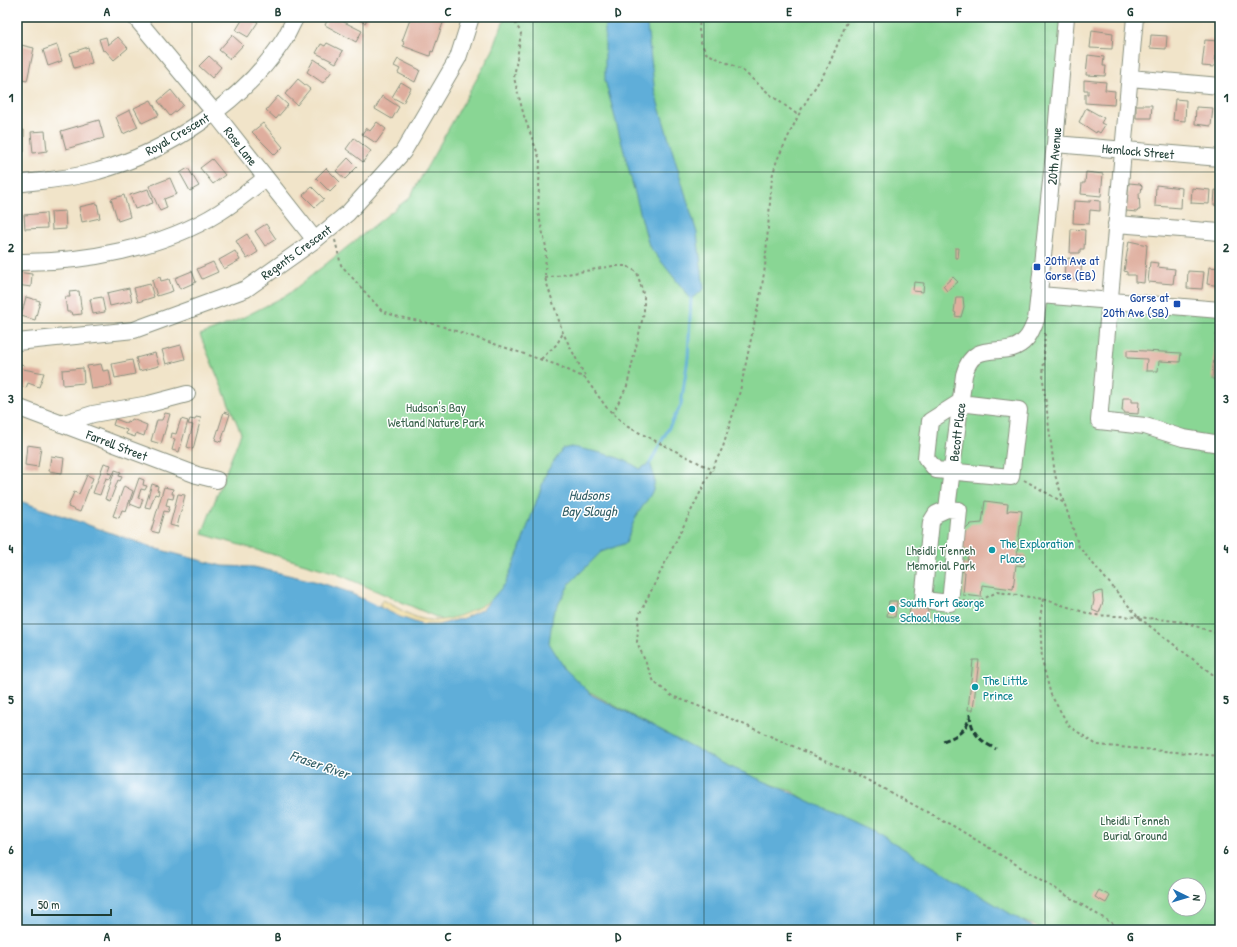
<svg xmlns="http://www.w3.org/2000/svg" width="1237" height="947" font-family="'Patrick Hand',sans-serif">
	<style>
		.green { fill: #89d694; stroke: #548a64; fill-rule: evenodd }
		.sand { fill: #eeda9e; stroke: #868c69 }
		.water { fill: #5eaed9; stroke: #3e7686 }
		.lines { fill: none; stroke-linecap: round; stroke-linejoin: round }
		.stream { stroke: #5eaed9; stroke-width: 3 }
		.building { fill: #dfae9e }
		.minor-casing { stroke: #88907e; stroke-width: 18 }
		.path { stroke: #88907e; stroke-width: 2; stroke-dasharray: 3 3; stroke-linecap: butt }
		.minor { stroke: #fff; stroke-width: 16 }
		.rail { stroke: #1f3d34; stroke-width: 3; stroke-dasharray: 6 3; stroke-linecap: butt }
		.grid { fill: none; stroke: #1f3d34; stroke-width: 1; stroke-opacity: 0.55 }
		.transit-dot { fill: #1a4fb4; stroke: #fff; stroke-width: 1.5 }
		.culture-dot { fill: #0f9aa8; stroke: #fff; stroke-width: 1.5 }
		.labels { text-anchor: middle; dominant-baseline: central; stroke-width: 3; stroke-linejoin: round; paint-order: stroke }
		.street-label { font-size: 13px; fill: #1f3d34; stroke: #fff }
		.transit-label { font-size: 13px; fill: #164399; stroke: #fff; text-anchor: start }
		.park-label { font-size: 13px; fill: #3a634c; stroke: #fff }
		.culture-label { font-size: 13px; fill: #0d838f; stroke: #fff; text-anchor: start }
		.water-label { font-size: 14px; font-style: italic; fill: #325f66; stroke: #fff }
		.neatline { fill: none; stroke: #1f3d34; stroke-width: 1.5 }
		.grid-label { font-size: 13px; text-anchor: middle; font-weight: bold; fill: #1f3d34 }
	</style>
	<rect width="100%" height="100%" fill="#fff"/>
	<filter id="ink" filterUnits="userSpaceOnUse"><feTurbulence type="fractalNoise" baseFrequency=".025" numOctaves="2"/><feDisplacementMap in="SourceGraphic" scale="8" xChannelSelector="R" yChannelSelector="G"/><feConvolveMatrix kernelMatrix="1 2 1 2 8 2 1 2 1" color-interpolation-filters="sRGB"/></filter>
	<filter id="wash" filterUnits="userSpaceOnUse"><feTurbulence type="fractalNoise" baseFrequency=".012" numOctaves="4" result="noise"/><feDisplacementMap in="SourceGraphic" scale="16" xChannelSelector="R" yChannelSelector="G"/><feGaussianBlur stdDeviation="0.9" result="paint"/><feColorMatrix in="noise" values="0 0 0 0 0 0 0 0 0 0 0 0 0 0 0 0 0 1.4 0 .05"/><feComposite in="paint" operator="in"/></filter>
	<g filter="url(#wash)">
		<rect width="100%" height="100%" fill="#f1e4c9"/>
		<path class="green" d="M505,17H1069L1045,301L1220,312L1219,400H1220V930H1044L947,887L790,790L740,775L523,655L333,572L202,534L241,433L200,335L238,320L287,295L410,197L493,50ZM1175,885H1199V909H1175Z"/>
		<path class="sand" d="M501,594L508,605L447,628L413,625L383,617L380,603L383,600C393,605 411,617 422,619C451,625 477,609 501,594Z"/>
		<path class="water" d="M605,17H646L655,93L697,233L704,289L691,299L649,246L605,80Z
			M572,447C596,452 620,455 640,469L650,463C661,491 649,494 636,517C632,525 629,535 626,543L601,552L570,583L553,614L549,643L565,669L592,695L726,765L794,794L881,835L1037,930H17V500L157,549L222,566L254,567L318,582L346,591L400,617L423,625H438L464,618L483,609L505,584L519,551L547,471L563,449Z"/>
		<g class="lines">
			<path class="stream" d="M650,463L681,405L688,358L691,299"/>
		</g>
		<g id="blocks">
			<path class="building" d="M244,17H249L258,22L248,37L236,30Z
				M329,17H334L362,31L356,42L325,25Z
				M354,17H368L365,23Z
				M411,17H445L433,52L431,51L430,56L403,46L404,42L402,41Z
				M1092,30L1113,33L1112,49L1090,48Z
				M232,35L243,45L230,59L219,50Z
				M1151,35L1167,36L1166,49L1150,48Z
				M106,37L108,45L118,37L128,48L114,60L105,50L103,51L99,39Z
				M1205,40L1218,41L1214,67L1202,66Z
				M327,43L343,51L336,63L316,53L321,44L325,46Z
				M21,45L34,48L27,81L17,79V54L18,50L20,51Z
				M57,45L62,61L48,66L43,50Z
				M88,47L92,63L74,68L70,53Z
				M1088,55L1104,57L1103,66H1106L1105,76L1086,75Z
				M209,56L221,67L212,78L199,66Z
				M314,59L332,71L323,83L307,72Z
				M398,59L420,70L415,82L398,73L400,69L394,66Z
				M298,79L310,89L297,105L285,94Z
				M1084,80L1106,82L1105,90L1115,91L1114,105L1085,103V94H1088V90H1084Z
				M401,82L411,88L403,103L392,97Z
				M171,90L183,105L170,116L158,101Z
				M278,96L288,105L276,119L266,110Z
				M382,96L399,107L392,119L375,109Z
				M1175,99L1186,100L1185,121L1173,120Z
				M151,100L159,115L142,123L134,108Z
				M1136,105H1152L1151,118H1136Z
				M1196,107L1213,108L1211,126L1195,124Z
				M1086,108L1104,118L1101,123L1105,125L1100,133L1097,131L1096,133L1079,122Z
				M130,110L138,127L123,134L116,117Z
				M99,120L104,138L66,149L61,131Z
				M377,122L386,129L376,143L362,134L366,128L370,131Z
				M263,123L283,147L275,155L252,132Z
				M17,130H24V152H17Z
				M45,131L47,151L33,153L31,132Z
				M354,138L371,151L363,162L346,149Z
				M348,158L357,167L345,179L336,171Z
				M212,159L225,175L213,184L200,168Z
				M188,168L199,186L190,191L180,173Z
				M326,168L340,182L330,192L316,178Z
				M1086,172L1103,174L1101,196L1081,194L1082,183H1085Z
				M170,178L177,194L164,199L167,208L160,211L149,186Z
				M1129,183L1140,184L1142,186L1141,193H1139L1140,210H1138L1137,212L1126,211Z
				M1156,185L1182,188L1181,208L1155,206Z
				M312,187L324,199L315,207L303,195Z
				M1192,188L1210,190L1209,204L1191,203Z
				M148,189L153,203L135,209L130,195Z
				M1215,190L1220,191V206L1214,205Z
				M124,195L130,217L118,221L111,199Z
				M1090,200L1100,201V211L1090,210L1089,224L1073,223L1074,201L1090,202Z
				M97,203L100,218L82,222L79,207Z
				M65,211L66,229L52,230L51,212Z
				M46,213L47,228L25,229L24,215Z
				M17,215H19V233H17Z
				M266,224L276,239L265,246L255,231Z
				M1071,229L1085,230L1084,249H1080V253H1070Z
				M247,234L258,252L247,259L236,241Z
				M1129,241L1147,245L1144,283L1135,282V275H1127V272L1124,271Z
				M955,248H959L958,258H955Z
				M235,251L240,260L224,269L219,260Z
				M1068,258L1077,259L1076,263H1082L1080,280L1064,278L1065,263H1067Z
				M213,262L218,272L202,279L197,269Z
				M1150,262L1158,263L1157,267L1175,269L1173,284L1148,282Z
				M1209,267L1220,268V286L1207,284Z
				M192,271L196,282L180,289L175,278Z
				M1188,271L1204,272L1202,289L1187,288Z
				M17,272L32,274L31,287L17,285Z
				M160,277L161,281L169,279L173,291L157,296L152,280Z
				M953,277L958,282L947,291L943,286Z
				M914,282L924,283L923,292L913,291Z
				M150,284L154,297L138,302L134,288Z
				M129,288L132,301L110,306L107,293Z
				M79,291L82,314L73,315L72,312H67L65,297H70L69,292Z
				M26,297L40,301L35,320L21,316Z
				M102,297L105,312L93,314L90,299Z
				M956,297H963L964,307L961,317L955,316L956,313L954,312Z
				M1216,334H1220V380L1212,379Z
				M181,345L185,359L166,364L162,350Z
				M1127,350L1181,353L1180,362L1159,361L1158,371H1146L1147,359L1127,358Z
				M155,353L159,366L139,371L136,358Z
				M132,360L135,374L115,378L112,364Z
				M18,363L24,365L23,369L44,373L39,387L28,383L26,388L17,385Z
				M101,364L103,371L109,370L112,386L91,389L87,366Z
				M83,368L84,383L63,385L62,370Z
				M1123,398H1132V402H1139L1138,414L1124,413V411H1122Z
				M224,412L230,414L221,442L215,440Z
				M165,413L170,414L161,444L151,441L157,420H162Z
				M196,417L201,418L193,449L187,447L193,425L188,424L190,419L195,420Z
				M115,419L126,423L127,421L130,422L132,419L147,425L144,436L136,433L135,437L126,434L127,430L113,425Z
				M181,419L188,421L179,452L172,450L175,439L171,438L172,433L176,434Z
				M27,445L41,447L38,467L25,465Z
				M1216,451L1220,452V466L1215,465Z
				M51,456L64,458L62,473L49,471Z
				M104,463L111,465L108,473L112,474L110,479L106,478L100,495L93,493Z
				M115,470L121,472L119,476L122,477L120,481L118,480L110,501L105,499Z
				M87,475L93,478L80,512L68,507L74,492L79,494Z
				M139,478L144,480L143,485L147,486L145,490L141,489L138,498L143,499L140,508L130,504Z
				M152,484L158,486L157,490L159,491L158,495L155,494L150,508L145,507Z
				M124,486L133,491L126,511L122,510L119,518L113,516Z
				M164,487L173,489L172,494H174L173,499L168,498L166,505L170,506L168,512L164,511L158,533L151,531Z
				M178,494L185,495L177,527L170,525Z
				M985,501L1008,504L1007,512L1010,510L1022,511L1017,554L1026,555L1024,566L1016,565L1013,589L982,585L981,597L963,595L965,572L960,571L961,563L967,564L968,551L963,549V532L971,524L982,523Z
				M1102,591L1103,602L1099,613L1092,610L1094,601L1093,593Z
				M889,601H897L895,617L887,616Z
				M910,607L928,608L927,621L909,619Z
				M973,660H979L973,710H968Z
				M1099,890L1110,896L1106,903L1095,897Z"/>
		</g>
	</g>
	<g filter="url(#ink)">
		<use href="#blocks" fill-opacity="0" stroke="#88907e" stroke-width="1"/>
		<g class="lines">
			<defs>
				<path id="minor" d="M135,17L214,112L315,240
					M1135,17L1099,421L1145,426L1183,438L1220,444
					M1130,78L1220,86
					M1055,144L1220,158
					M17,184C43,180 72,179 98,171C167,152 243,102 283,41C288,34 291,25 296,17
					M1116,224L1220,232
					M17,262C83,263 163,248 220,212C236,202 251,189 266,178
					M1040,295L1220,310
					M17,342L134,330L246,289L315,240L348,213L403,152L458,58L471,17
					M960,403L1019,410L1011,477L936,470L926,458L930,421L960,402
					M17,407L197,475L217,480
					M61,424L93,414L149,404L187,394
					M947,509L936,514L931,522L923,600L950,603L959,510L947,509L964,375C974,335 1007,362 1026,339C1031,334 1033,326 1036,320L1055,144L1066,17"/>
			</defs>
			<use href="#minor" class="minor-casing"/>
			<path class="path" d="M512,17L521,33L514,78L524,116L540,160L538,212L546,247L545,278L563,333L585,376
				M700,17L699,30L701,42L706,53L742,70L772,96L798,115
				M849,17L828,67L802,108L777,160L772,177L765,267L761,292L740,391L723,447L639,615L637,642L654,682L672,696L727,717L856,774L955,827L1123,930
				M335,240L341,265L382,311L395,316L438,325L557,365L585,378L607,408L628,427L713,470
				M545,278L613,266H627L637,272L644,297V312L627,386L613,413
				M1045,333L1043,380L1055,475L1079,547L1138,617L1220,680
				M541,359L557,344L563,333
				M1024,480L1064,503
				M1043,599L1040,619L1042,661L1051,695L1069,726L1097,745L1220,756
				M963,601L977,602L997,592L1043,599L1093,615L1138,617L1184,622L1218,634L1220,636"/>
			<use href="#minor" class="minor"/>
			<path class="rail" d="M970,714C971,733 980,741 996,749
				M943,741C955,737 966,732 969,718"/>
		</g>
	</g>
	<path class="grid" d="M192,17V930M363,17V930M533,17V930M704,17V930M874,17V930M1045,17V930M17,172H1220M17,323H1220M17,474H1220M17,624H1220M17,774H1220"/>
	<g class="transit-dot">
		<rect x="1033" y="263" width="8" height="8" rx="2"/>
		<rect x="1173" y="300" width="8" height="8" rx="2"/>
	</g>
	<g class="culture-dot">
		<circle cx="992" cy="550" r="4"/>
		<circle cx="892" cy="609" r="4"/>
		<circle cx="975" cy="687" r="4"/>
	</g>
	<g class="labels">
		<g class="street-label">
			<text transform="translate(177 134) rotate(-30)">Royal Crescent</text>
			<text transform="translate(241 146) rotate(52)">Rose Lane</text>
			<text transform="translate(1138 151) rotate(5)">Hemlock Street</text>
			<text transform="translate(1054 156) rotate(-85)">20th Avenue</text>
			<text transform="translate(296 252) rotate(-36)">Regents Crescent</text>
			<text transform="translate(957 432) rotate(-83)">Becott Place</text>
			<text transform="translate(117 445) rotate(21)">Farrell Street</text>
		</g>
		<g class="transit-label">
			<text x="1045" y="260">20th Ave at<tspan x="1045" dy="15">Gorse (EB)</tspan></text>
			<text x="1169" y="297" text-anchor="end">Gorse at<tspan x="1169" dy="15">20th Ave (SB)</tspan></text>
		</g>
		<g class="park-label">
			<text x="436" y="407">Hudson's Bay<tspan x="436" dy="15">Wetland Nature Park</tspan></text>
			<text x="941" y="550">Lheidli T'enneh<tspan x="941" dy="15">Memorial Park</tspan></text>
			<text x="1135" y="820">Lheidli T'enneh<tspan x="1135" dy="15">Burial Ground</tspan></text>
		</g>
		<g class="culture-label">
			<text x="1000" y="543">The Exploration<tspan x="1000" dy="15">Place</tspan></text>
			<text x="900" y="602">South Fort George<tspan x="900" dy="15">School House</tspan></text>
			<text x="983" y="680">The Little<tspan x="983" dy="15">Prince</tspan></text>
		</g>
		<g class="water-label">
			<text x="589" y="494">Hudsons<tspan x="589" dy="16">Bay Slough</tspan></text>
			<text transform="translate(320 764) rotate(19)">Fraser River</text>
		</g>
	</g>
	<rect width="1237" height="947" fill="none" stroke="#fff" stroke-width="44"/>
	<g transform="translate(1187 897) rotate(95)"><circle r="19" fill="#ffffff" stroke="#a5b1ae"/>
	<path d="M0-3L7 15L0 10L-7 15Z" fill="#1f6fb2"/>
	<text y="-6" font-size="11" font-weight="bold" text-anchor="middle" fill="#1f3d34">N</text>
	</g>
	<path d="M32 909v6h79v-6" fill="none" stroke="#1f3d34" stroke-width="2"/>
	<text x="38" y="909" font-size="12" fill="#1f3d34" stroke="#ffffff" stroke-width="3" paint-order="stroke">50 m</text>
	<rect x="22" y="22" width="1193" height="903" class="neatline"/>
	<g class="grid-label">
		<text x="107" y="16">A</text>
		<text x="278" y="16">B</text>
		<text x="448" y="16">C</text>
		<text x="618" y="16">D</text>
		<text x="789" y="16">E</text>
		<text x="959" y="16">F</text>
		<text x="1130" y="16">G</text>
		<text x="11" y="102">1</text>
		<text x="1226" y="102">1</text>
		<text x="11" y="252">2</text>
		<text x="1226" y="252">2</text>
		<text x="11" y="403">3</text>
		<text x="1226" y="403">3</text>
		<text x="11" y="553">4</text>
		<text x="1226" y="553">4</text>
		<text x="11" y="704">5</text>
		<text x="1226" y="704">5</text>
		<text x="11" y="854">6</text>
		<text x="1226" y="854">6</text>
		<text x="107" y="941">A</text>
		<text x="278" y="941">B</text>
		<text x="448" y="941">C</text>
		<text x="618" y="941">D</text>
		<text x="789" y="941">E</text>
		<text x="959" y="941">F</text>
		<text x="1130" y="941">G</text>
	</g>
</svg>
